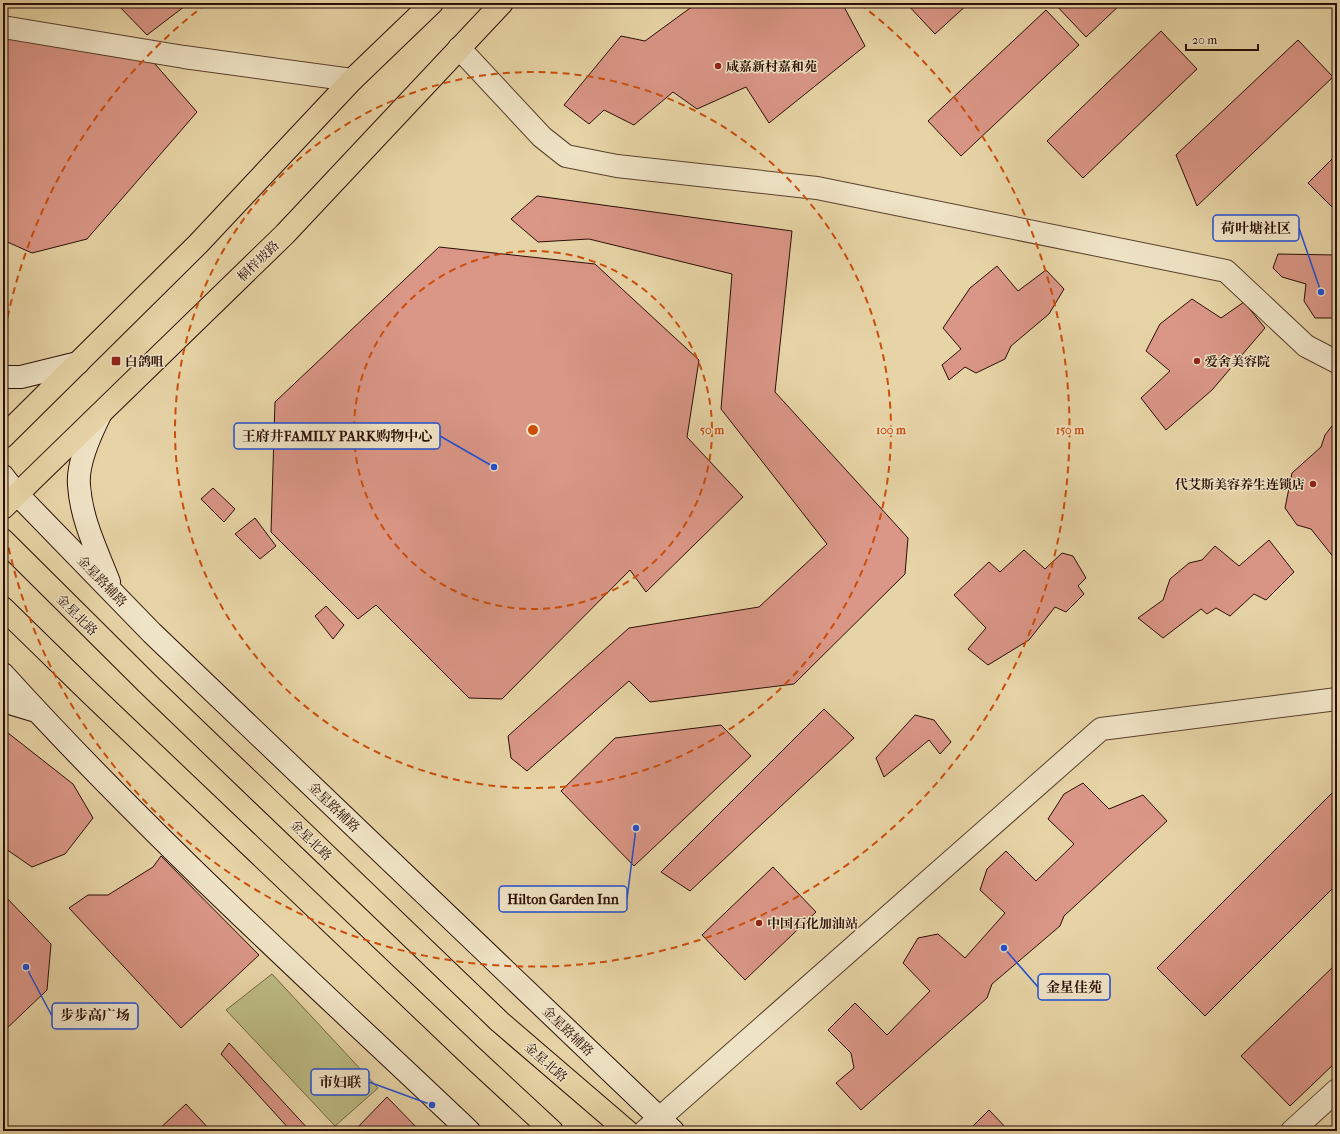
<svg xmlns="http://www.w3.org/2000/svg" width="1340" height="1134" font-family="'IM FELL French Canon','Noto Serif SC',serif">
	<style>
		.green { fill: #bcbb82; stroke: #736444 }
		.building { fill: #da9686; stroke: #2a0e05 }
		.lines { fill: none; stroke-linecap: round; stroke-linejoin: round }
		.street-casing { stroke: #59402d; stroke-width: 24 }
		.secondary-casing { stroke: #2a0e05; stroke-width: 24 }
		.primary-casing { stroke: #2a0e05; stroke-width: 24 }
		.street { stroke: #efe3c5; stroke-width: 22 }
		.secondary { stroke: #efe3c5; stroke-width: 22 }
		.primary { stroke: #e7d4a6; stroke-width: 22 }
		.ring { fill: none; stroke: #cc4e0b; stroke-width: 2; stroke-dasharray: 7 5 }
		.poi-dot { fill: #8f2418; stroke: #efe3c5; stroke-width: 1.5 }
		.labels { text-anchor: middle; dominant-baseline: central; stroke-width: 3; stroke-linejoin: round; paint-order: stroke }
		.poi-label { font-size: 13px; font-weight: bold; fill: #2a0e05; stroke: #efe3c5; text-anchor: start }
		.street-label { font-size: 13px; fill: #2a0e05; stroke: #efe3c5 }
		.centre { fill: #cc4e0b; stroke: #efe3c5; stroke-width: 2 }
		.ring-label { font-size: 12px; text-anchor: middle; font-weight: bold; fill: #cc4e0b; stroke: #efe3c5; stroke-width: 3; stroke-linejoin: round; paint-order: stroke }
		.leader { fill: none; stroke: #1d4ed8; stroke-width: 1.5 }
		.callout-dot { fill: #1d4ed8; stroke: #efe3c5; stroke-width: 1.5 }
		.callout { fill: #efe3c5; stroke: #1d4ed8; stroke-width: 1.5 }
		.callout-label { font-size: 14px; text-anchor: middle; font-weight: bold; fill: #2a0e05 }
	</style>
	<rect width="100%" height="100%" fill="#e7d4a6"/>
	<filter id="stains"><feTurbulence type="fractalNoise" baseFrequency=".005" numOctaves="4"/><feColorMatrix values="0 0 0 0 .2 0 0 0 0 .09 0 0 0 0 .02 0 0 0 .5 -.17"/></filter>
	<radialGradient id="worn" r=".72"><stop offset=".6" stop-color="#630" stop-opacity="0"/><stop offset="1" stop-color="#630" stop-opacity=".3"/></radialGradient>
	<path class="green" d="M272,974L378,1088L335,1126L226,1010Z"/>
	<path class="building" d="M116,3H189L147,35Z
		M697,3H842L865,46L769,123L746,87L697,109L673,92L634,125L604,110L589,124L564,105L621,36L645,41Z
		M906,3H969L935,34Z
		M1054,3H1122L1086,37Z
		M1046,10L1079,45L961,156L928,121Z
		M3,27L148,56L197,112L87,239L32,253L3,240Z
		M1161,31L1197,69L1083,178L1047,141Z
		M1298,40L1333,77L1197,206L1176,155Z
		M1337,154V201L1332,207L1308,183Z
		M537,196L792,231L775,392L908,538L905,574L794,684L650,702L629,681L527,771L511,758L508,736L629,628L759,607L827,544L721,409L732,274L589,239L538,242L511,219Z
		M439,247L595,264L699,360L687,437L743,497L646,592L630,570L502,699L469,698L376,605L358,619L271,532L275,402Z
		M1278,254L1337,255V318H1315L1304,301L1306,284L1282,277L1273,268Z
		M997,266L1018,291L1046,270L1064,289L1049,314L1011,346L1005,359L976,373L965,367L949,380L942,365L961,349L943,328L970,288Z
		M1192,299L1221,318L1244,302L1265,328L1212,390L1166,430L1141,398L1170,371L1146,351L1160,324Z
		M1335,422L1337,424V557L1335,559L1311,529L1297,525L1285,508L1292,473L1321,447L1325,435Z
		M213,488L235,509L224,522L201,499Z
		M255,518L276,546L260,559L235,534Z
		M1269,540L1294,572L1266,600L1254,594L1230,616L1216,608L1207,614L1201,609L1163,638L1138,618L1163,600L1170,579L1189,563L1202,560L1215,546L1239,566Z
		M1024,550L1045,569L1062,553L1073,556L1086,578L1078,586L1084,594L1066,612L1055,607L1029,640L988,665L968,649L986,628L954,595L989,562L1000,572Z
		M326,606L344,625L333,639L315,616Z
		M824,709L854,738L690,891L661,872Z
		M915,715L934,720L951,742L940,754L929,740L884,777L876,758Z
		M721,725L751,756L634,866L561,791L615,738Z
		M3,729L73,784L93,818L65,854L32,867L3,847Z
		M1083,783L1109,809L1143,795L1167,821L1064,916L1060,926L992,984L987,998L861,1110L836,1083L854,1068L851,1053L828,1030L855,1003L887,1035L930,991L903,963L918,938L938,934L965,958L1005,913L980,890L987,869L1006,851L1036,881L1074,844L1048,819L1064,794Z
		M1337,788V884L1205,1016L1157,968Z
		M161,856L259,955L181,1028L69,908L88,895H108L153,867Z
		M773,867L816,912L745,980L702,935Z
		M3,894L51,944L47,990L3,1032Z
		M1337,963V1061L1290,1106L1241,1056Z
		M229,1043L310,1131H291L221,1054Z
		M387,1097L420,1131H354Z
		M186,1104L211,1131H157Z
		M989,1110L1009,1131H968Z"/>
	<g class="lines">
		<defs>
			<path id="street" d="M3,27L184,57L352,80
				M459,48L542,137L566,156L617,166L817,188L1226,271L1306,346L1337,362
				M645,1131L1101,729L1337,699
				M1292,1131L1337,1090"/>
			<path id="secondary" d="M3,377H21L78,363
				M100,415C91,433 77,465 79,485C81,519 97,551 109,582
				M3,476L17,494L152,633L673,1131
				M3,674C149,835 312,982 469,1131
				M3,701L36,711"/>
			<path id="primary" d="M3,437L198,244L352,80L432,3
				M3,508L285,234L502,3
				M3,540L151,687L500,1022L627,1131
				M3,608L90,693L471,1056L552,1131"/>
		</defs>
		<use href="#street" class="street-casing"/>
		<use href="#secondary" class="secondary-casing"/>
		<use href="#primary" class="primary-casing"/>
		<use href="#street" class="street"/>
		<use href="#secondary" class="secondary"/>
		<use href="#primary" class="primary"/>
	</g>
	<g class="ring">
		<circle cx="533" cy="430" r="179"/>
		<circle cx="533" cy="430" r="358"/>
		<path d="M3 341A537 537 0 0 1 206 4M860 4A537 537 0 1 1 3 519"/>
	</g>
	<g class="poi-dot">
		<circle cx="718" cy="66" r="4"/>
		<rect x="111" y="356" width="10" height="10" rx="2"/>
		<circle cx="1197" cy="361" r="4"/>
		<circle cx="1313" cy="484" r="4"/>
		<circle cx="759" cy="923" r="4"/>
	</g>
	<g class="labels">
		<g class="poi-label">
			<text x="726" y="66">咸嘉新村嘉和苑</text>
			<text x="125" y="361">白鸽咀</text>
			<text x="1205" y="361">爱舍美容院</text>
			<text x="1305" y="484" text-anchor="end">代艾斯美容养生连锁店</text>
			<text x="767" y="923">中国石化加油站</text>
		</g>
		<g class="street-label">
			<text transform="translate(258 261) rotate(-44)">桐梓坡路</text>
			<text transform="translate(102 581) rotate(46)">金星路辅路</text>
			<text transform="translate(77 615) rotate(45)">金星北路</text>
			<text transform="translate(334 807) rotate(44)">金星路辅路</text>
			<text transform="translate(311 840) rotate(44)">金星北路</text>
			<text transform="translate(568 1031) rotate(44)">金星路辅路</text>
			<text transform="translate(546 1062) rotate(41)">金星北路</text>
		</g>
	</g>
	<circle cx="533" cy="430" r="6" class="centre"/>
	<g class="ring-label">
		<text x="712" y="434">50 m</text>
		<text x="891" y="434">100 m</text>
		<text x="1070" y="434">150 m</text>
	</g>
	<path class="leader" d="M1321 292L1299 228M494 467L440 436M636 828L627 899M1004 948L1038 987M26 967L52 1016M432 1105L369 1082"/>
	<g class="callout-dot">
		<circle cx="1321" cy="292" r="4"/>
		<circle cx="494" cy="467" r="4"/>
		<circle cx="636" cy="828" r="4"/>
		<circle cx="1004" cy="948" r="4"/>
		<circle cx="26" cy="967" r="4"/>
		<circle cx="432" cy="1105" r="4"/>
	</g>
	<g class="callout">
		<rect x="1213" y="215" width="86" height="26" rx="4"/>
		<rect x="234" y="423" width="206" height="26" rx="4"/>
		<rect x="499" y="886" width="128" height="26" rx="4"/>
		<rect x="1038" y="974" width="72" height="26" rx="4"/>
		<rect x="52" y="1003" width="86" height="26" rx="4"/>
		<rect x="311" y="1069" width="58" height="26" rx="4"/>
	</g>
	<g class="callout-label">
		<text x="1256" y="233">荷叶塘社区</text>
		<text x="337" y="441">王府井FAMILY PARK购物中心</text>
		<text x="563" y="904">Hilton Garden Inn</text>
		<text x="1074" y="992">金星佳苑</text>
		<text x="95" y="1020">步步高广场</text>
		<text x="340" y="1087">市妇联</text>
	</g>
	<rect width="1340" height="1134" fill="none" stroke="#e7d4a6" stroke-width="16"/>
	<rect x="4" y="4" width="1332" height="1126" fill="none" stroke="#2a0e05" stroke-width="2"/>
	<rect x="8" y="8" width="1324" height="1118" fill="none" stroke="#2a0e05"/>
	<path d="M1186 44v6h72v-6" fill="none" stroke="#2a0e05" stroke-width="2"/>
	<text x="1192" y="44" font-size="12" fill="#2a0e05" stroke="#efe3c5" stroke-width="3" paint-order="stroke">20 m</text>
	<rect width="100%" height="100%" filter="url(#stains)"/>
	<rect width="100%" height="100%" fill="url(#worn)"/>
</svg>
